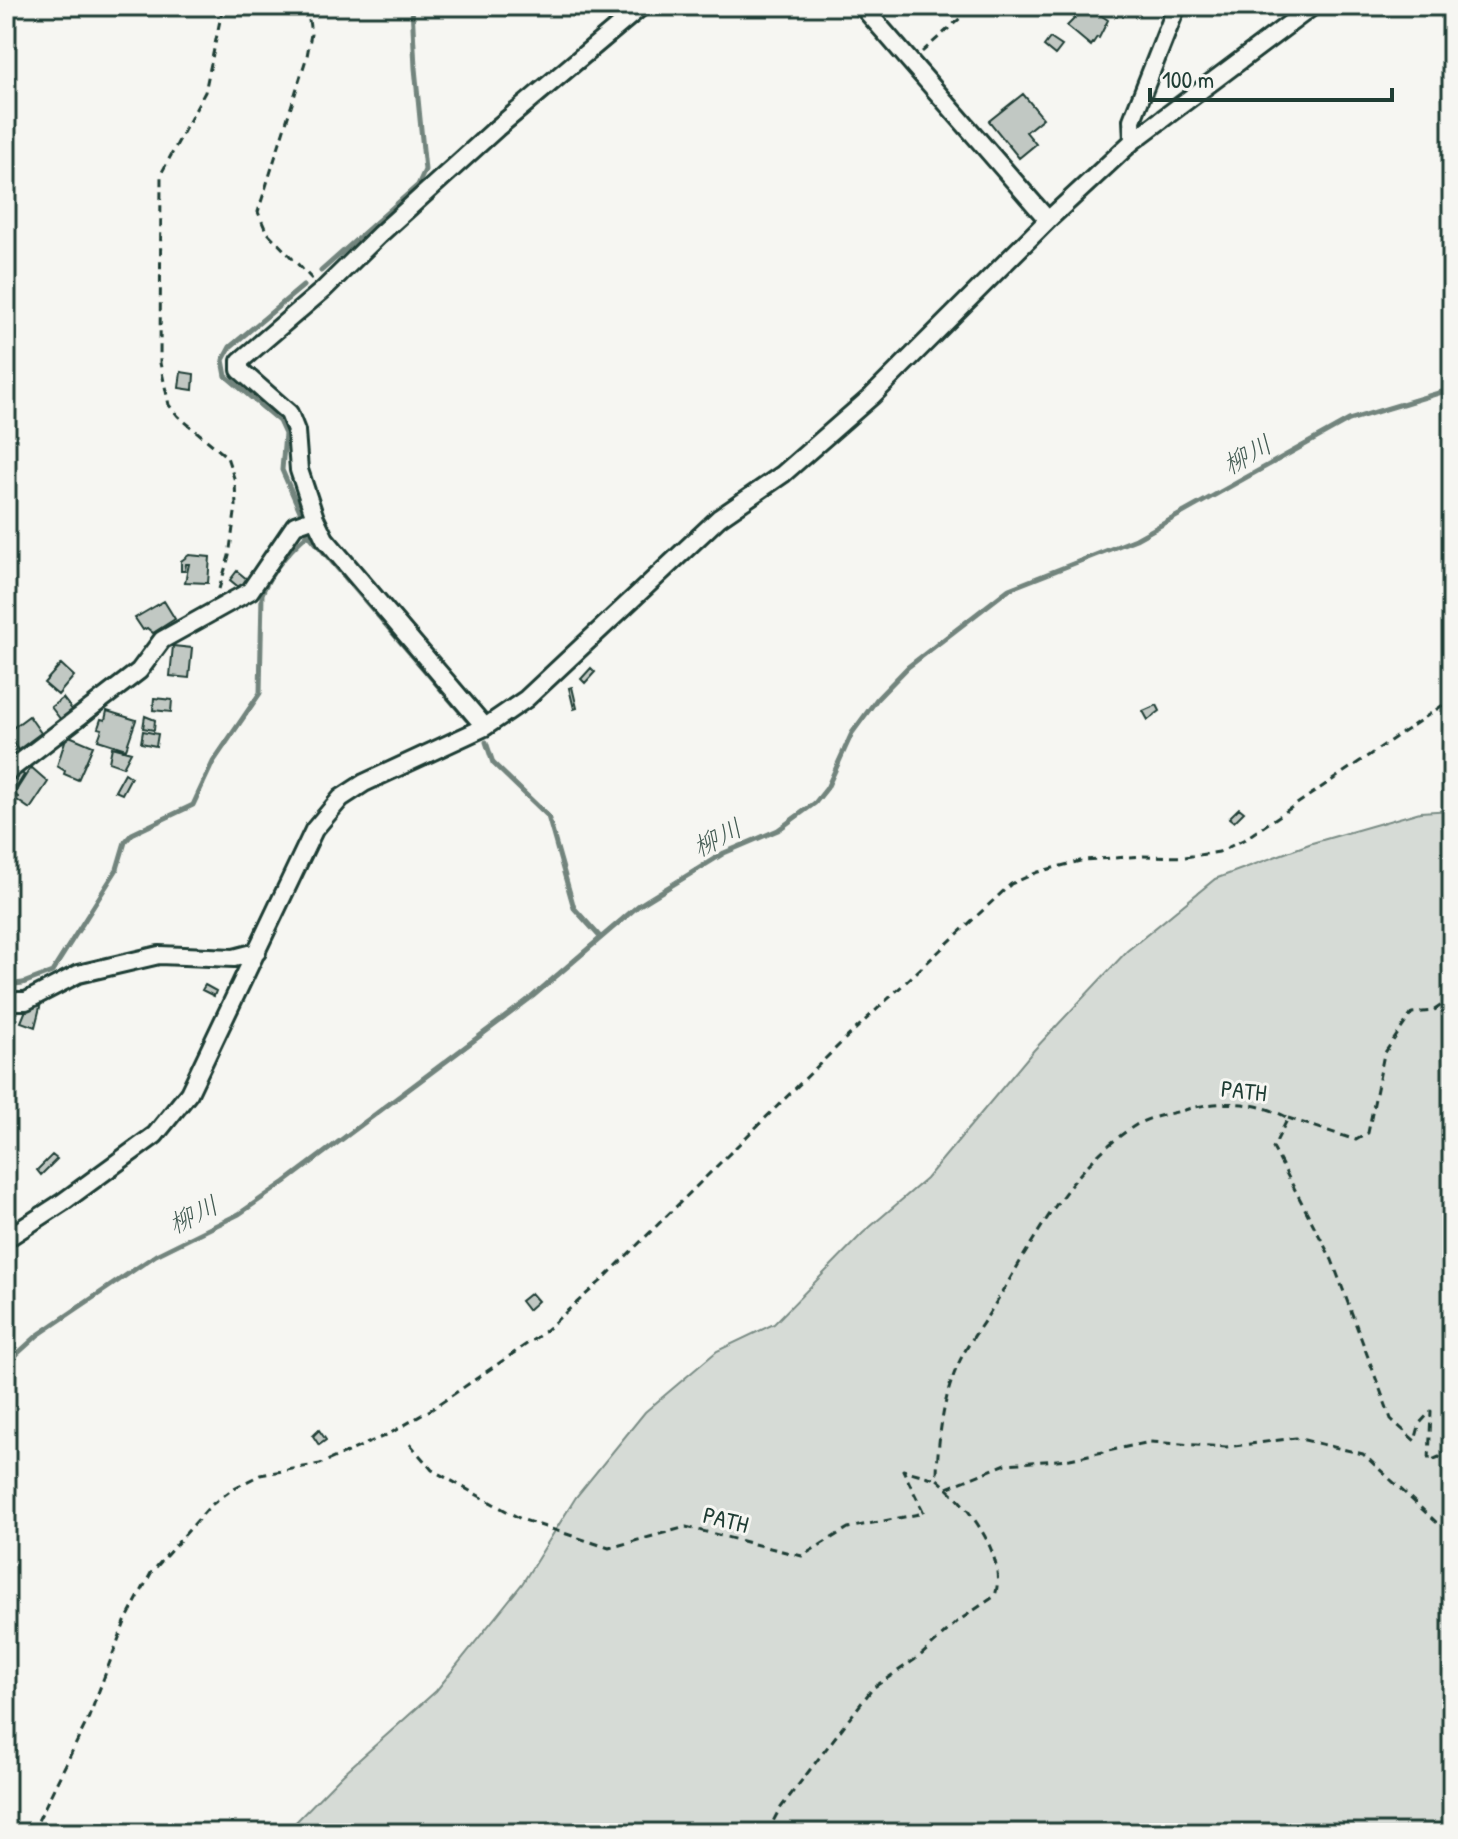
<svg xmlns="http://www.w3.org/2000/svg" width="1458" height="1839" font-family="'Patrick Hand','Klee One',sans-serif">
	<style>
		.green { fill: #d6dbd6; stroke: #7a8c85; stroke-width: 2 }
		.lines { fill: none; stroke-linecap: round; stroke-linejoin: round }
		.stream { stroke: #72847d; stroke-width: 5 }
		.building { fill: #c1c8c3; stroke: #1f3d34; stroke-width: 2 }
		.minor-casing { stroke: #1f3d34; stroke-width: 22 }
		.path { stroke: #1f3d34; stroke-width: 3; stroke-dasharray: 8 6; stroke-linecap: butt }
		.minor { stroke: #f6f6f2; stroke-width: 16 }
		.labels { text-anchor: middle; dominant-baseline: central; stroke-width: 6; stroke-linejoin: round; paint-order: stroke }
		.street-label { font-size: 24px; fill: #1f3d34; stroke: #f6f6f2 }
		.water-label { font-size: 26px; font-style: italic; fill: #425a52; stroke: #f6f6f2 }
	</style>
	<rect width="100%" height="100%" fill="#f6f6f2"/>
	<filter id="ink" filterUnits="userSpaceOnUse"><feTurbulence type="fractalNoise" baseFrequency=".0125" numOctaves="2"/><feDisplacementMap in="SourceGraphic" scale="16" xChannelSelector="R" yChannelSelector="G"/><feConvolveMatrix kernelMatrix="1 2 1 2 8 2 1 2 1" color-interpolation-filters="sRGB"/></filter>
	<g filter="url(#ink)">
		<path class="green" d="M1452,810V1833H285L343,1774L436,1691L522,1584L576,1497L645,1412L717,1351L774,1324L863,1233L926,1179L1034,1050L1127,951L1215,879L1312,843L1420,812Z"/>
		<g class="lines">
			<path class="stream" d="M321,271L418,185L425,170L415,68L412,6
				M300,511L282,470L285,434L279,421L226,376L223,360L230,347L303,286
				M486,742L493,763L548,816L574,908L601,938
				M6,985L23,983L52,972L117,869L125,842L132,834L193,805L213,762L260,693L262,594C271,571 289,551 308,534L467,720
				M6,1364L38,1335L156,1255L239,1214L285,1182L533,996L638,906L724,853L778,830L815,803L827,788L852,733L877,699L908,667L1009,589L1136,539L1349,420L1452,389"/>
		</g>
		<path class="building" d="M1087,6L1108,20L1099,38L1097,37L1091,46L1067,26Z
			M1050,38L1062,46L1055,55L1044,46Z
			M1023,94L1043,118L1026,132L1036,144L1019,158L989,121Z
			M181,372L194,374L193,390L179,388Z
			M189,555L210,557L208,583L185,582L189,564H186L185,571H181V561Z
			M237,571L248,580L241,589L230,580Z
			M164,601L175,619L153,633L147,628L143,630L135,618Z
			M173,646L192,648L189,678L170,676Z
			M61,664L74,676L58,695L44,683Z
			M591,668L595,672L585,683L581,679Z
			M572,687L577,708L574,709L569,688Z
			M63,698L73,711L61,720L51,707Z
			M154,698L172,700L171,712L153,710Z
			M1157,705L1160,711L1148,720L1143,711Z
			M107,711L136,720L126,749L98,740L102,729L98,728L101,719L105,720Z
			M29,716L41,733L18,750L6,733Z
			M145,716L155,720L154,730L143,728Z
			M143,731L158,734L156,746L141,743Z
			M67,735L93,746L78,780L64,774L65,771L57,766Z
			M112,747L131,752L123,767L109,762Z
			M31,767L48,782L30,809L17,800L18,797L14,794Z
			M21,772L24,775L13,793L6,787Z
			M125,773L131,777L122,794L115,791Z
			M1239,808L1244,812L1234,822L1229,818Z
			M205,985L216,991L214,996L202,990Z
			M41,1003L35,1027L21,1022L28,1005Z
			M6,1009L16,1015L9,1028L6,1026Z
			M52,1155L57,1159L41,1175L37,1170Z
			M531,1293L538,1301L528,1310L521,1301Z
			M319,1430L326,1440L319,1445L313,1436Z"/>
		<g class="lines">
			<defs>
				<path id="minor" d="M862,6L1048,220
					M1133,141L1132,120L1177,6
					M485,727L325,539L315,518L299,470L296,431L289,413L240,370V361L323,290L379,235L497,128L642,6
					M6,773L139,671L162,640L250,591L295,525L315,518
					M6,1001H26L78,974L159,955L234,958L257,952
					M6,1239L63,1202L155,1135L189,1093L314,830L341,798L364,783L485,727L526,699L719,518L783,474L872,396L1048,220L1133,141L1313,6"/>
			</defs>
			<use href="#minor" class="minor-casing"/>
			<path class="path" d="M307,6L311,34L307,56L258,212L266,231L312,279
				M922,52L974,6
				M219,589L229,556L236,506L235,481L227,457L178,416L169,405L160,363L161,174L205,92L223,6
				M1288,1118L1356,1140L1368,1133L1384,1054L1412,1013L1433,1011L1452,998
				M410,1444L432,1470L521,1519L609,1548L686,1527L802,1556L848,1528L924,1513L903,1470L936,1479
				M947,1488L1006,1464L1070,1459L1150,1442L1226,1447L1296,1438L1363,1454L1436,1522L1452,1525
				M32,1833L89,1717L125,1622L151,1573L210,1506L234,1488L260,1475L320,1464L389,1434L432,1409L540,1335L600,1282L844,1040L1011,884L1038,872L1084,860L1143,856L1185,857L1219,852L1245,839L1452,699
				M767,1833L779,1810L873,1688L920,1656L958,1621L995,1596C1008,1555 967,1504 937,1479C937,1449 942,1406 953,1377C964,1346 982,1327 998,1299C1036,1236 1072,1165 1136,1125C1150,1116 1172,1114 1188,1109C1220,1100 1259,1101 1288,1118L1273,1148L1332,1260L1391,1419L1415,1441L1420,1423L1431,1411L1429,1461L1439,1457L1452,1465"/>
			<use href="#minor" class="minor"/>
		</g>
	</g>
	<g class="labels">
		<g class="street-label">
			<text transform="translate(1244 1090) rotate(6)">PATH</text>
			<text transform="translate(726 1519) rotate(14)">PATH</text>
		</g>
		<g class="water-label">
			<text transform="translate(1247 454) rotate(-29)">柳川</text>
			<text transform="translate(717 837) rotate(-27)">柳川</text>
			<text transform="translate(193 1214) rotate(-26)">柳川</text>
		</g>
	</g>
	<rect width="1458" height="1839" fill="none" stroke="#f6f6f2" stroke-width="32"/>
	<rect x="16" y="16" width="1426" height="1807" fill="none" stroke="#1f3d34" stroke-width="3" filter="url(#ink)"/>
	<path d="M1150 88v12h242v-12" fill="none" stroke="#1f3d34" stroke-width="4"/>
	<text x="1162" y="88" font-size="24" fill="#1f3d34" stroke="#f6f6f2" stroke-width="6" paint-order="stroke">100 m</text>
</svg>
